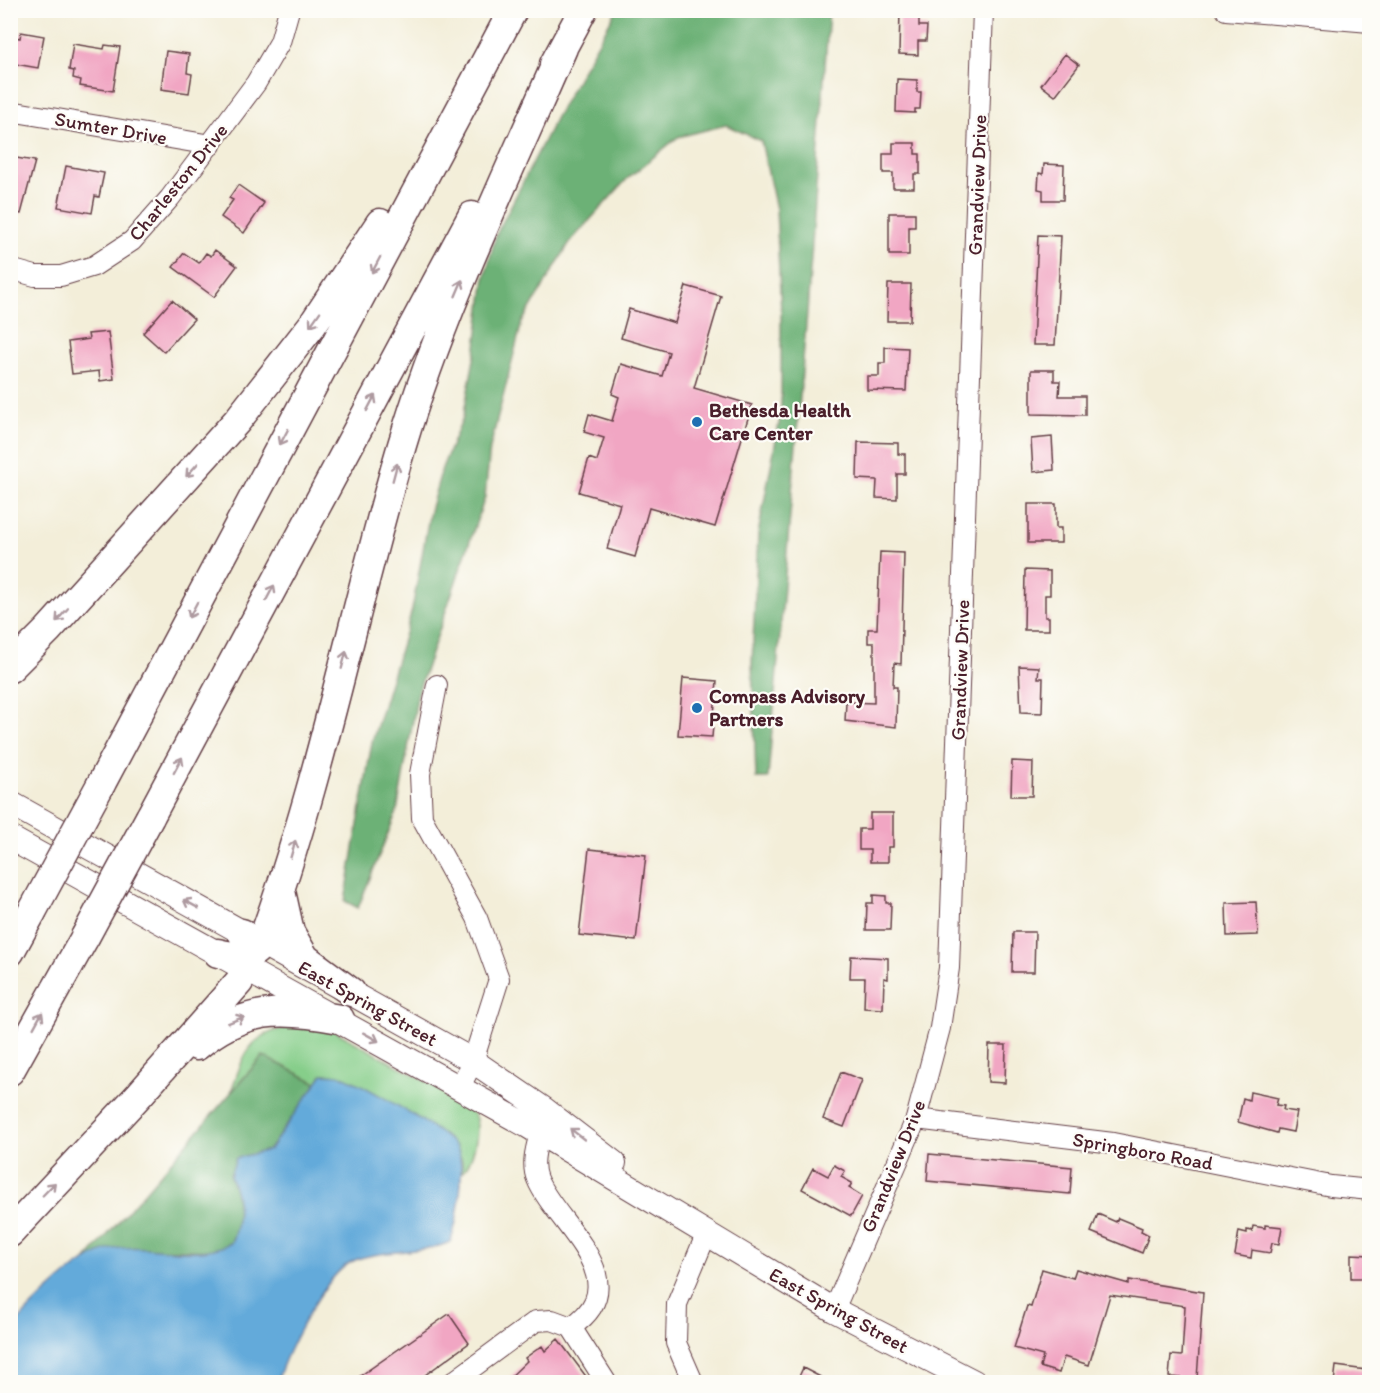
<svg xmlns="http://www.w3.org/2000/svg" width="1380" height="1393" font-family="Itim,sans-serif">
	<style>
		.green { fill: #86ce8a; stroke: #68765a; stroke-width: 1.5 }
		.forest { fill: #6cb176; stroke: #5b6850; stroke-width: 1.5 }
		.water { fill: #64aada; stroke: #576482; stroke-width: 1.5 }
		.building { fill: #f1a6c3 }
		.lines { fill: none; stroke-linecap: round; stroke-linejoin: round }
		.minor-casing { stroke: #633e45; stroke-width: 22 }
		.major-casing { stroke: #633e45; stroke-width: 26 }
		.highway-casing { stroke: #633e45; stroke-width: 31 }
		.minor { stroke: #fff; stroke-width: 20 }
		.major { stroke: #fff; stroke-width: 24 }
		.highway { stroke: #fff; stroke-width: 28 }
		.highway-bridge-casing { stroke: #633e45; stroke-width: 31; stroke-linecap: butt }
		.highway-bridge { stroke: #fff; stroke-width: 28 }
		.oneway { stroke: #ae9aa0 }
		.poi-dot { fill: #1f6fb2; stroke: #fdfcf7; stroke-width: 2 }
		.labels { text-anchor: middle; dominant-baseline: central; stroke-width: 4.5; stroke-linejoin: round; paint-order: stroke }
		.street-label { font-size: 20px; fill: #4a1f2b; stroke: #fdfcf7 }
		.poi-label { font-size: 20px; font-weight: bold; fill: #4a1f2b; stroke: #fdfcf7; text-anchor: start }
	</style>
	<rect width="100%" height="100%" fill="#fdfcf7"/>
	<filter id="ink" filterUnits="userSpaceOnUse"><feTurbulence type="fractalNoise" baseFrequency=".0167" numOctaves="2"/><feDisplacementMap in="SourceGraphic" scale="12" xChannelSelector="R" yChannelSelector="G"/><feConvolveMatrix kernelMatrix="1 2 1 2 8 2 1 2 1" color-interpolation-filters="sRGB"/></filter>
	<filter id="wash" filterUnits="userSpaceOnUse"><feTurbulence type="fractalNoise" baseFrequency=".008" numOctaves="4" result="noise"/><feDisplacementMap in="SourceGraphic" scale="24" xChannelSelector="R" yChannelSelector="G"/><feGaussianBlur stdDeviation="1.35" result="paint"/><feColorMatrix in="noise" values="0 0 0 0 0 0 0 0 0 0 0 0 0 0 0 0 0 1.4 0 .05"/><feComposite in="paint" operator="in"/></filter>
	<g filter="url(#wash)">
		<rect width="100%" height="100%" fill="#f3eed9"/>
		<path class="green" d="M304,1023L333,1030L467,1104C469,1108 473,1112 475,1116C481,1131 473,1162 462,1173V1161L456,1146L413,1115L381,1097L323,1074L317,1083L263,1056L231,1092C247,1044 251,1034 304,1023Z"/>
		<path class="forest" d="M616,11H829L807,313L768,778H756L752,664L758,534L781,413V314L776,209L761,141L726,125L678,137L627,179L570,242L522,322L490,448L485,497L418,692L397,811L358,908L345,901L372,742L412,610L430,511L442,468L463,417L475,354L485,277L496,235L556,117Z
			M263,1056L317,1083L269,1150L236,1159L230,1176C240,1198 240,1221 231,1243L213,1251L147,1249L82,1264Z"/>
		<path class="water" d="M323,1074C329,1074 336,1074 342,1076C362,1084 445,1131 456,1147C467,1161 458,1226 450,1242C426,1254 374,1249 351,1262C323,1277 286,1353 277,1382H11V1329C31,1306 81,1254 112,1249C152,1242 191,1262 231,1243C240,1221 240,1198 230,1176L236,1158L269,1150Z"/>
		<g id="blocks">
			<path class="building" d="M900,10H919V26H927L926,41H918V55L899,54Z
				M21,32L44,36L38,68L10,63V36L20,38Z
				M73,44L104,49L105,45L120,47L113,91L80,86L81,80L73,78L74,71L69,70Z
				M166,51L189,54L187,73L192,74L189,93L161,89Z
				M1065,54L1079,65L1055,96L1041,85Z
				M897,79L917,80V92H921L920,109H915V113L896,112Z
				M893,143H915V154H920V174H914V188H893V173H883V154H893Z
				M10,157L35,161L21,214L10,212Z
				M1044,164L1064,165L1063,200H1043V190L1038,189L1039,173L1043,174Z
				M66,166L104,173L99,197L95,196L92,213L58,207Z
				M238,185L264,203L244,233L221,217L233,200L229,198Z
				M889,213H915V227H909V255H889Z
				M1038,235L1061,236L1055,345H1033Z
				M215,250L237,266L214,297L173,267L184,253L199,263L206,253L211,256Z
				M888,284H911L910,321H887Z
				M686,286L721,296L694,388L752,405L715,527L649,508L635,557L607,549L620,504L579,492L589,458L597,461L604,438L584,432L589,414L612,421L619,397L612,394L621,364L662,376L669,352L621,338L629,309L675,323Z
				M172,300L194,319L164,352L143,333Z
				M108,332L114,379L100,381L99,371L72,374L68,342L89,339L88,334Z
				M885,347L908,348L906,391L867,390V376H879V363H885Z
				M1031,370H1054V381H1060L1059,396H1085V415L1031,414Z
				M1052,437L1054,470L1033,472L1031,439Z
				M858,442L898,443V454H905V474H897V499L876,498L877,480L857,479Z
				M1028,504H1056V528H1061V543H1028Z
				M880,552L904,553L901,664L894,663L893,687H897L896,727L845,721L846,702L874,703V643H868V629H877Z
				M1025,570L1050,571V595H1045V617H1049V630H1024Z
				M1019,666L1039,667L1038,678H1043L1042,713L1021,712Z
				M683,678L717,681L712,737L678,735Z
				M1012,761L1033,762L1032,796H1011Z
				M870,813H893V847H888V862H870V850H859V829H870Z
				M589,849L646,855L636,941L579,935Z
				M873,895L886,896V903H891L890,930H866L867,903H873Z
				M1256,902L1258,935L1227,936L1226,903Z
				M1013,932H1035L1034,972H1012Z
				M851,956L888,958V979L884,978L883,1009L864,1008L865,978H850Z
				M989,1045H1006L1005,1083L988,1082Z
				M841,1072L862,1080L844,1127L823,1119Z
				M1250,1092L1278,1098L1276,1105L1284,1106L1283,1110L1297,1112L1293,1132L1278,1129L1277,1133L1238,1122L1243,1098L1249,1100Z
				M929,1154L1072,1167L1070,1194L927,1181Z
				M834,1165L845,1171L841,1177L852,1183L849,1188L862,1196L851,1216L802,1189L813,1168L828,1176Z
				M1098,1214L1116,1222L1118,1218L1142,1228L1141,1231L1149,1235L1142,1253L1091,1232Z
				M1265,1225L1282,1227L1279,1244L1272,1243L1270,1253L1252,1250L1251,1258L1235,1255L1239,1231L1247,1233V1230L1252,1231L1253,1226L1265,1228Z
				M1351,1254L1370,1255V1278H1351Z
				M1042,1269L1073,1278L1076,1269L1129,1284V1280L1203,1292L1197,1379L1169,1377L1171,1355L1182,1356L1185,1306L1110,1295L1089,1365L1064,1357L1059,1373L1040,1367L1043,1356L1014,1348L1027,1306L1031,1307Z
				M449,1314L469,1343L414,1383H350Z
				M558,1339L591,1383H504L527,1361L525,1358L542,1346L545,1351Z
				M1336,1366L1366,1370L1364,1383H1334Z
				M803,1368L832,1383H796Z"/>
		</g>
	</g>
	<g filter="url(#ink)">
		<use href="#blocks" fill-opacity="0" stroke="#633e45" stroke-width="1.5"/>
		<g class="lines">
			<defs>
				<path id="minor" d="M1226,10L1370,22
					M10,111L211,145
					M10,269L35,276H61L94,266L132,241L170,198L256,83L280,42L289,10
					M437,685L420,774L422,818L477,918L499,979L473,1061L460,1087
					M916,1119L1113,1143L1331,1186L1370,1190
					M540,1133C536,1148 531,1164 537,1179C555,1224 640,1281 571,1327L606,1382
					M834,1310L916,1119L940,1028L949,968L983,10
					M453,1382L536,1321L552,1320L571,1327
					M693,1382L676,1343L677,1304L706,1235"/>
				<path id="major" d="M10,803L473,1061L545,1110L614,1163
					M10,838L528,1126L834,1310L974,1382"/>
				<path id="highway" d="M554,64L583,10
					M10,668L48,630L237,421L313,324L380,223
					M101,784L513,10
					M150,817L472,216
					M281,891L290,932L305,958L351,992
					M10,952L32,912
					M218,953C234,957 252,960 261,944C321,782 353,610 402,445C443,308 506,179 563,48
					M197,1046C244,1007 281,1008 340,1019
					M10,1071L85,937
					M10,1233L140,1094L239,982C249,967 253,948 242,933"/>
			</defs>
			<use href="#minor" class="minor-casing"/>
			<use href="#major" class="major-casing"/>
			<use href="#highway" class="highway-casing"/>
			<use href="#minor" class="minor"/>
			<use href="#major" class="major"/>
			<use href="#highway" class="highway"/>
			<defs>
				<path id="highway-bridge" d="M32,912L101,784
					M85,937L150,817"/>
			</defs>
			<use href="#highway-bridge" class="highway-bridge-casing"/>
			<use href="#highway-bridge" class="highway-bridge"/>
		</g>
		<defs><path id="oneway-shaft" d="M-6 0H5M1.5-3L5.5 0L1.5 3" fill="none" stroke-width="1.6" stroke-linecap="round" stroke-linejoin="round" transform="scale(1.5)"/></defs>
		<g class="oneway">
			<use href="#oneway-shaft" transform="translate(376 265) rotate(118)"/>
			<use href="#oneway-shaft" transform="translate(459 288) rotate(-67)"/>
			<use href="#oneway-shaft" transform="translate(315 319) rotate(125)"/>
			<use href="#oneway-shaft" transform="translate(371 403) rotate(-62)"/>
			<use href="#oneway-shaft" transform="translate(284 437) rotate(118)"/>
			<use href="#oneway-shaft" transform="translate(192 470) rotate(132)"/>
			<use href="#oneway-shaft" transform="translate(395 472) rotate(-75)"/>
			<use href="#oneway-shaft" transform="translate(270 593) rotate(-62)"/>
			<use href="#oneway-shaft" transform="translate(193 610) rotate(118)"/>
			<use href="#oneway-shaft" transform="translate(62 615) rotate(132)"/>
			<use href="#oneway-shaft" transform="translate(344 660) rotate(-75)"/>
			<use href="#oneway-shaft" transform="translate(178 765) rotate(-62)"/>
			<use href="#oneway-shaft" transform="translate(293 849) rotate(-74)"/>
			<use href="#oneway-shaft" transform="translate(191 904) rotate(-151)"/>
			<use href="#oneway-shaft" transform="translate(38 1020) rotate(-61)"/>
			<use href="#oneway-shaft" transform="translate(236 1020) rotate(-22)"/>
			<use href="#oneway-shaft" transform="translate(371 1037) rotate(29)"/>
			<use href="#oneway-shaft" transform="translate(577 1134) rotate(-142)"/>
			<use href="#oneway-shaft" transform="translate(49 1189) rotate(-46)"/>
		</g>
	</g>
	<g class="poi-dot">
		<circle cx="697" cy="422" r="6"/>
		<circle cx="697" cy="708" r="6"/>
	</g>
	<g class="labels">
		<g class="street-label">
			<text transform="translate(111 128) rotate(10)">Sumter Drive</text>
			<text transform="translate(178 182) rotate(-51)">Charleston Drive</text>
			<text transform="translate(977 185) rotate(-88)">Grandview Drive</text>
			<text transform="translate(960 670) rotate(-88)">Grandview Drive</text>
			<text transform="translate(368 1003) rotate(29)">East Spring Street</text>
			<text transform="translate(1143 1151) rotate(10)">Springboro Road</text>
			<text transform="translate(893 1166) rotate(-68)">Grandview Drive</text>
			<text transform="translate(839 1310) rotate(29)">East Spring Street</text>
		</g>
		<g class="poi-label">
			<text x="709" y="410">Bethesda Health<tspan x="709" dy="23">Care Center</tspan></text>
			<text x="709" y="696">Compass Advisory<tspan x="709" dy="23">Partners</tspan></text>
		</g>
	</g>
	<rect width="1380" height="1393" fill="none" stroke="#fdfcf7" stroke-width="36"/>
</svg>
